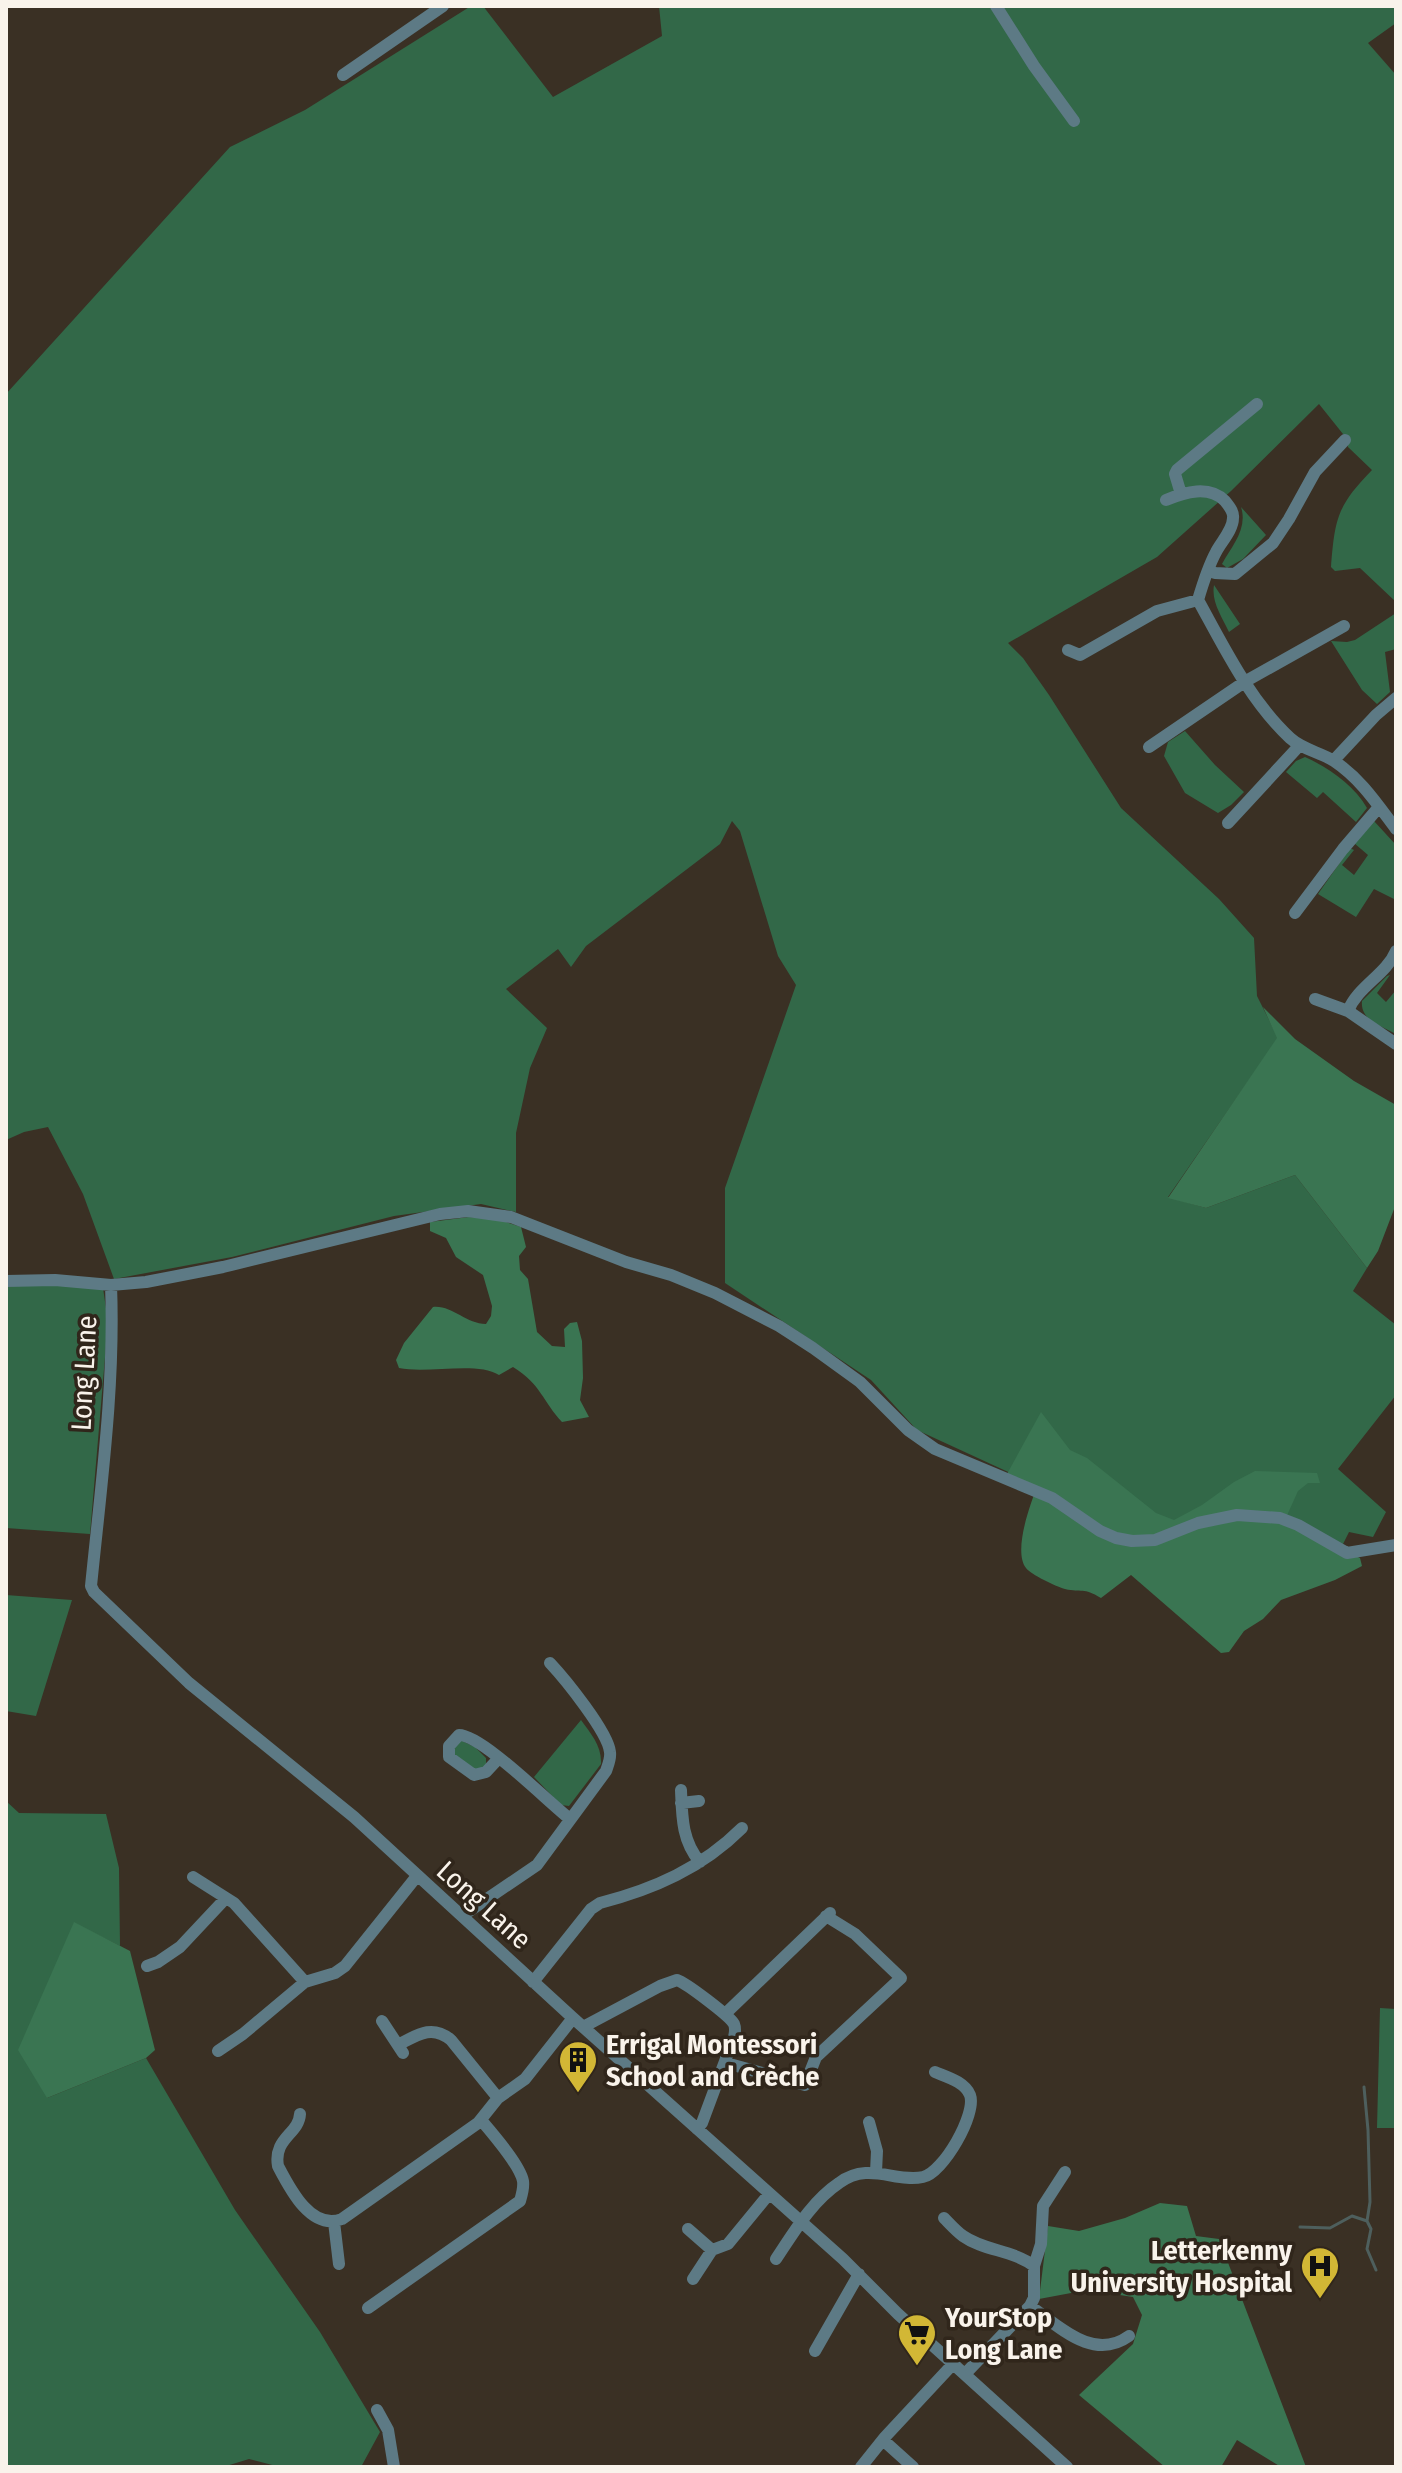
<svg xmlns="http://www.w3.org/2000/svg" width="1402" height="2473" font-family="'Fira Sans Condensed',sans-serif">
	<style>
		.green { fill: #326848 }
		.forest { fill: #3a7552 }
		.lines { fill: none; stroke-linecap: round; stroke-linejoin: round }
		.stream { stroke: #4e5f5d; stroke-width: 3 }
		.street { stroke: #5d7a85; stroke-width: 12 }
		.labels { text-anchor: middle; dominant-baseline: central; stroke-width: 7; stroke-linejoin: round; paint-order: stroke }
		.street-label { font-size: 28px; fill: #f9f3eb; stroke: #30261b }
		.poi-label { font-size: 28px; font-weight: bold; fill: #f9f3eb; stroke: #30261b; text-anchor: start }
	</style>
	<rect width="100%" height="100%" fill="#3a3024"/>
	<path class="green" d="M471,6H483L553,97L662,36L659,6H1396V23L1368,43L1396,75V602L1360,568L1335,571L1331,567C1335,518 1337,506 1372,470L1348,447L1347,439L1319,404L1231,491L1157,557L1008,643L1023,658L1049,695L1121,808L1219,899L1254,938L1257,996L1278,1038L1168,1197L1206,1208L1295,1175L1367,1268L1353,1291L1396,1325V1395L1338,1469L1386,1512L1373,1537L1349,1532L1343,1544L1152,1533L1019,1477L917,1430L871,1380L725,1283V1188L796,985L778,956L740,831L732,821L720,844L586,946L571,967L558,949L506,989L547,1028L530,1068L516,1133V1212L481,1204L394,1216L232,1257L114,1279L83,1194L48,1127L24,1132L6,1140V394L230,147L305,110Z
		M1241,507L1266,535L1243,559L1227,568L1222,564C1232,546 1248,529 1241,507Z
		M1214,585L1240,624L1229,632C1222,617 1211,602 1214,585Z
		M1396,613V649L1385,652L1390,692L1377,704L1362,690L1331,641L1347,642L1355,640Z
		M1185,731L1215,765L1244,792L1231,805L1218,813L1185,793L1164,756L1168,742Z
		M1305,757C1329,768 1354,785 1367,808L1356,822L1323,792L1317,798L1286,772L1296,761Z
		M1374,821L1396,845V900L1374,889L1356,917L1318,894L1350,848L1354,850L1342,865L1354,875L1368,855L1354,843Z
		M1390,975L1377,993L1386,1002L1396,990V1034C1381,1026 1360,1020 1362,1001L1387,976Z
		M28,1284L103,1288L108,1322L90,1534L6,1528V1287Z
		M6,1595L72,1600L36,1716L6,1711Z
		M581,1720C591,1734 602,1746 601,1764L569,1806L561,1805L534,1777Z
		M460,1740L475,1747L486,1758V1766L479,1772L456,1759L453,1749Z
		M6,1801L19,1813L106,1814L119,1868L120,1946L74,1923L47,2098L146,2058L235,2210L320,2332L380,2432L361,2467H280L249,2459L223,2467H6Z
		M1380,2008L1396,2009V2128H1377Z"/>
	<path class="forest" d="M1263,1007L1295,1039L1354,1081L1396,1105V1204L1378,1251L1367,1268L1295,1175L1206,1208L1168,1198L1277,1038Z
		M469,1217L497,1219L521,1227L526,1247L519,1256L520,1270L528,1279L537,1332L552,1346L565,1347L564,1329L570,1323L577,1322L582,1341L583,1378L580,1400L589,1417L562,1422C543,1402 541,1384 513,1367L499,1375C477,1361 428,1374 399,1368L396,1360L404,1343L433,1307C452,1305 466,1324 486,1324L491,1316L492,1306L483,1275L456,1257L446,1238L430,1231V1222Z
		M1041,1412L1070,1450L1087,1458L1156,1513L1174,1520L1202,1505L1234,1482L1255,1471L1317,1473L1320,1483H1308L1298,1491L1284,1522L1360,1558L1362,1566L1335,1580L1281,1600L1263,1619L1244,1631L1229,1652L1221,1653L1131,1575L1101,1598C1083,1587 1082,1593 1065,1589C1057,1587 1030,1574 1026,1568C1013,1551 1030,1505 1037,1487L1007,1474Z
		M74,1922L130,1951L155,2050L146,2058L47,2098L18,2050Z
		M1160,2203L1187,2206L1196,2236L1219,2239L1306,2467H1281L1237,2440L1221,2467H1165L1079,2395L1133,2344L1142,2315L1133,2297L1087,2290L1039,2299L1048,2226L1079,2231L1125,2218Z"/>
	<g class="lines">
		<path class="stream" d="M1364,2087L1368,2130L1370,2202L1367,2221L1371,2229L1367,2249L1376,2270
			M1300,2227L1330,2228L1352,2216L1367,2221"/>
		<path class="street" d="M996,6L1034,66L1074,121
			M343,75L443,6
			M1181,494L1175,474L1177,470L1257,404
			M1166,500C1185,492 1209,485 1225,501C1229,506 1234,512 1233,518C1233,530 1221,542 1216,552C1208,567 1203,583 1198,600C1224,647 1250,701 1290,738C1303,750 1320,752 1334,761C1361,779 1377,804 1396,829
			M1208,570L1215,573L1235,574L1273,543L1289,519L1315,472L1345,440
			M1068,650L1080,655L1157,611L1198,600
			M1149,747L1246,681L1344,626
			M1334,760L1376,715L1396,698
			M1228,823L1299,746
			M1295,913L1343,849L1379,807
			M1315,999L1348,1011L1396,1044
			M1348,1011C1358,986 1386,975 1396,951
			M6,1281L55,1280L111,1285L146,1282L223,1267L440,1214L468,1211L511,1217L626,1262L671,1275L715,1293L779,1326L813,1348L860,1382L908,1430L935,1449L1052,1498L1100,1531L1116,1538L1132,1541L1155,1540L1198,1523L1237,1515L1280,1518L1298,1525L1347,1553L1396,1545
			M111,1285C115,1385 101,1486 91,1586L94,1592L189,1683L354,1817L573,2018L843,2259L898,2314L1067,2467
			M499,1758L486,1772L474,1775L449,1757V1746L459,1735C482,1735 548,1802 570,1819
			M681,1790C682,1817 682,1841 700,1862
			M681,1803L699,1801
			M193,1877L234,1903L305,1982L243,2034L218,2051
			M462,1916L537,1865L606,1771C608,1765 611,1759 610,1752C608,1732 565,1679 550,1663
			M147,1966L158,1962L180,1947L226,1898
			M305,1982L335,1973L345,1966L417,1876
			M533,1982L591,1909L600,1903C654,1889 702,1868 742,1828
			M725,2014L830,1913
			M382,2021L403,2053
			M583,2027L660,1986L677,1980C686,1983 730,2016 734,2024C736,2029 735,2033 734,2037L702,2123L697,2129
			M398,2045C417,2035 432,2024 451,2040L498,2098
			M726,2063L805,2085L816,2057L901,1978L855,1934L826,1916
			M300,2114C299,2134 273,2138 278,2166C290,2189 311,2231 342,2219L478,2123L498,2098L525,2079L573,2018
			M869,2122L877,2151L876,2172
			M944,2218C950,2224 956,2231 963,2236C984,2251 1013,2250 1034,2266V2298L1030,2306L965,2374
			M334,2222L339,2264
			M688,2229L712,2250
			M776,2259C794,2232 812,2201 839,2183C869,2161 895,2183 923,2177C943,2173 977,2114 970,2095C965,2082 947,2077 935,2072
			M1034,2266L1041,2244L1043,2206L1065,2172
			M693,2279L712,2250L728,2244L769,2194
			M1030,2306C1059,2326 1093,2362 1129,2336
			M368,2308L520,2201C522,2194 524,2188 523,2181C520,2165 492,2133 481,2120
			M815,2351L859,2274
			M377,2410L388,2430L394,2467
			M883,2440L913,2467
			M861,2467L885,2437L953,2364"/>
	</g>
	<defs>
		<symbol id="building-pin" viewBox="-11 -11 22 30"><path d="M0 17L-7.5 6A9.5 9.5 0 1 1 7.5 6Z" fill="#d2b735" stroke="#30261b"/><path d="M-4-6H4V6H1V3H-1V6H-4ZM-2.5-4.3h1.7v1.8h-1.7ZM.8-4.3h1.7v1.8H.8ZM-2.5-1h1.7V.8h-1.7ZM.8-1h1.7V.8H.8Z" fill="#111"/></symbol>
		<symbol id="hospital-pin" viewBox="-11 -11 22 30"><path d="M0 17L-7.5 6A9.5 9.5 0 1 1 7.5 6Z" fill="#d2b735" stroke="#30261b"/><path d="M-5-5h3v3.5h4V-5h3V5h-3V1.5h-4V5h-3Z" fill="#111"/></symbol>
		<symbol id="supermarket-pin" viewBox="-11 -11 22 30"><path d="M0 17L-7.5 6A9.5 9.5 0 1 1 7.5 6Z" fill="#d2b735" stroke="#30261b"/><path d="M-6-5.5h2.5l.6 2H6L4.5 2H-2.5L-4.4-4H-6ZM-1.5 3.2a1.3 1.3 0 1 0 .1 0ZM3 3.2a1.3 1.3 0 1 0 .1 0Z" fill="#111"/></symbol>
	</defs>
	<g fill-rule="evenodd">
		<use href="#building-pin" x="556" y="2038" width="44" height="60"/>
		<use href="#hospital-pin" x="1298" y="2244" width="44" height="60"/>
		<use href="#supermarket-pin" x="895" y="2311" width="44" height="60"/>
	</g>
	<g class="labels">
		<g class="street-label">
			<text transform="translate(84 1373) rotate(-87)">Long Lane</text>
			<text transform="translate(484 1905) rotate(42)">Long Lane</text>
		</g>
		<g class="poi-label">
			<text x="606" y="2044">Errigal Montessori<tspan x="606" dy="32">School and Crèche</tspan></text>
			<text x="1292" y="2250" text-anchor="end">Letterkenny<tspan x="1292" dy="32">University Hospital</tspan></text>
			<text x="945" y="2317">YourStop<tspan x="945" dy="32">Long Lane</tspan></text>
		</g>
	</g>
	<rect width="1402" height="2473" fill="none" stroke="#f9f3eb" stroke-width="16"/>
</svg>
